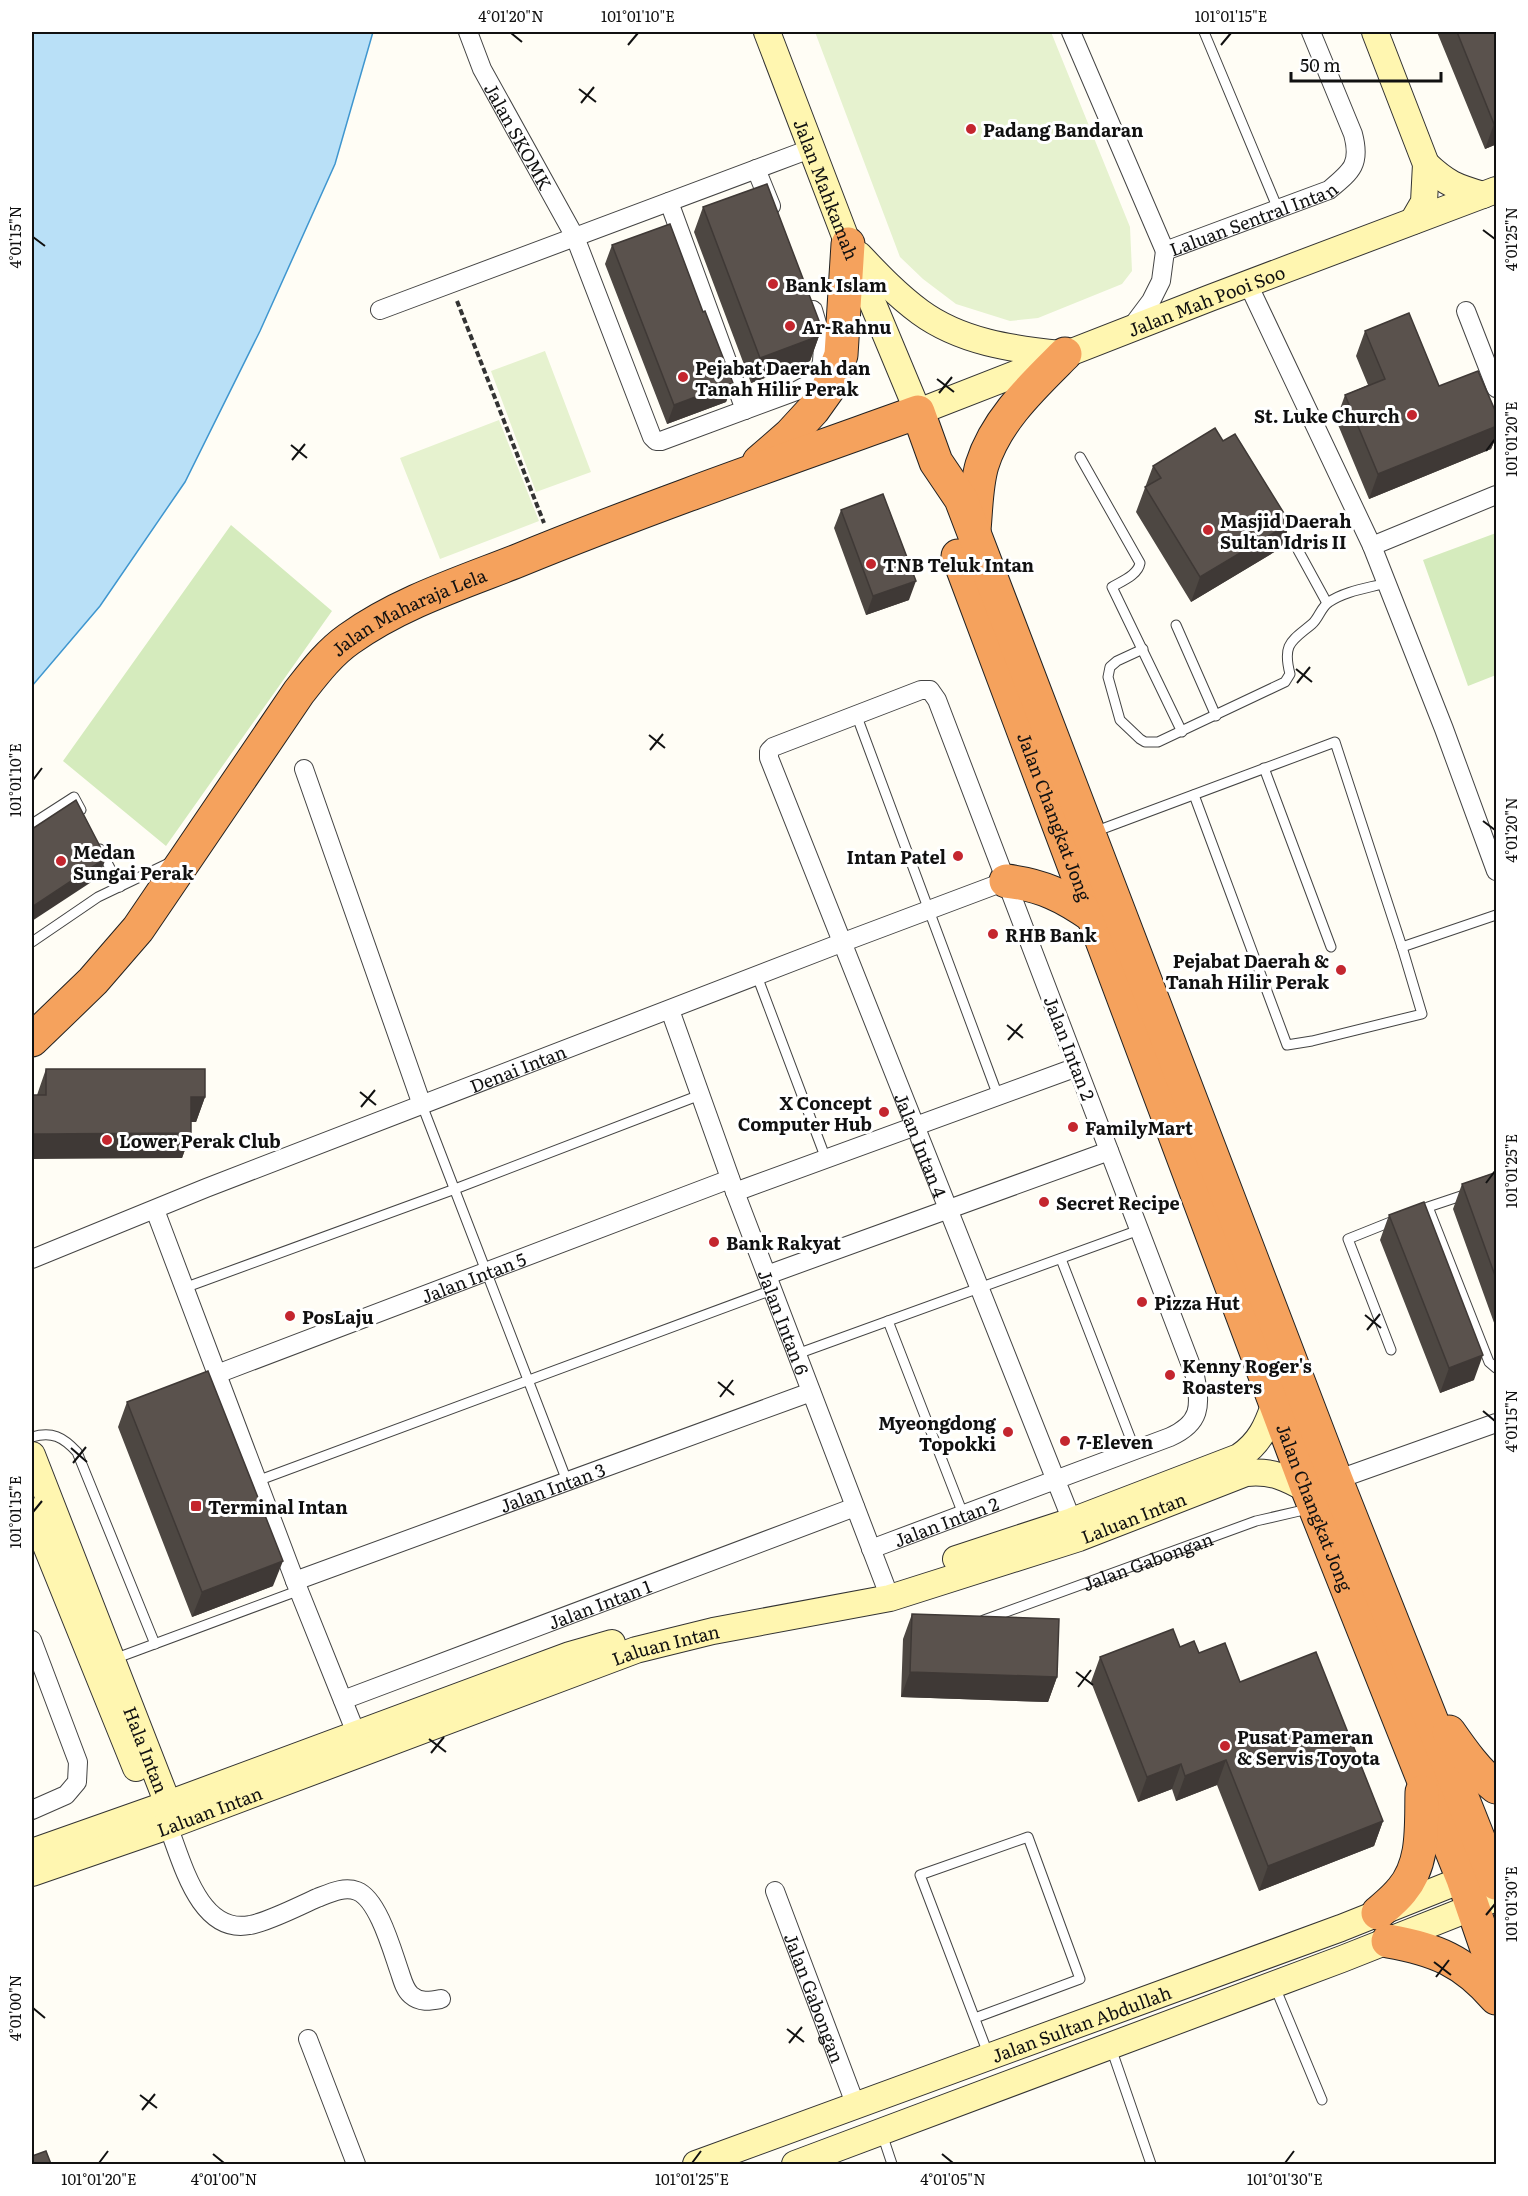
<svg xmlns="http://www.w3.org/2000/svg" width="1528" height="2196" font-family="Literata,serif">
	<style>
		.green { fill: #d5ebbd }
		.pitch { fill: #e6f2cf }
		.water { fill: #b9e0f7; stroke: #3f96cf; stroke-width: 1.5 }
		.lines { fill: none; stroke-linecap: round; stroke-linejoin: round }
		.lane-casing { stroke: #444; stroke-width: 11 }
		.street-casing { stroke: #444; stroke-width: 20 }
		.secondary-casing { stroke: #333; stroke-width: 28 }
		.highway-casing { stroke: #222; stroke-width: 35 }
		.path { stroke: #333; stroke-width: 4; stroke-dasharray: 6 3; stroke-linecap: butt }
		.lane { stroke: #fff; stroke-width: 9 }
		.street { stroke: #fff; stroke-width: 18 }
		.secondary { stroke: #fff6b0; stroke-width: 26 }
		.highway { stroke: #f5a25d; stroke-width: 33 }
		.wall { fill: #4d4742 }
		.shaded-wall { fill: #3f3936 }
		.building { fill: #5a524d; stroke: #3f3936; stroke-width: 1.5 }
		.ticks { fill: none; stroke: #111; stroke-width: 2 }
		.poi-dot { fill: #c4262e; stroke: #fff; stroke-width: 2 }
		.labels { text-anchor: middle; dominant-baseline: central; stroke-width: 6; stroke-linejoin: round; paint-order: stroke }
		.poi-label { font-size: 18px; font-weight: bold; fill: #111; stroke: #fff; text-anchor: start }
		.street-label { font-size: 18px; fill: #111; stroke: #fff }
		.neatline { fill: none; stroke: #111; stroke-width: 2 }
		.ticks-label { font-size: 15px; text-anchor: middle; fill: #111 }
	</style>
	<rect width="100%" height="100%" fill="#fffdf5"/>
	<path class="green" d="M231,525L332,611L166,846L63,761Z
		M1496,533V675L1468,686L1423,560Z"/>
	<path class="pitch" d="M815,32H1051L1130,227L1132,271L1122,284L1038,318L1010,321L956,304L923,279L900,257Z
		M545,351L591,472L536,492L491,371Z
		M499,420L539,521L440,559L400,458Z"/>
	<path class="water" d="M32,32H373L335,164L260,331L185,482L100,606L32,686Z"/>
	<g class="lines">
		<defs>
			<g id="lane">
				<path d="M1204,32L1278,209"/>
				<path d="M1080,457L1140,563C1138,575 1122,581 1112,587L1182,732"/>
				<path d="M1298,550L1327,603"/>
				<path d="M1176,625L1216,716"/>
				<path d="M1143,649L1117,661L1110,667L1108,677L1120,720L1140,739L1145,742H1158L1285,682L1290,674C1282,643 1292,641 1312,624C1319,618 1321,607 1329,602C1345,591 1368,588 1386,583"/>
				<path d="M856,714L998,1096"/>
				<path d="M1264,768L1331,947"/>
				<path d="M1194,795L1287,1045L1312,1041L1422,1014L1402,947"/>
				<path d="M32,824L74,797L81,810"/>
				<path d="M1094,832L1335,742L1402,947L1496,915"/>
				<path d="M100,849L120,887"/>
				<path d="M32,942L98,897L169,863"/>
				<path d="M757,976L826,1159"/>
				<path d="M422,1105L567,1481"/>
				<path d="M1467,1194L1428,1207L1489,1362L1496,1368"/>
				<path d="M1061,1259L1135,1450"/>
				<path d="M184,1288L455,1189L700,1095"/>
				<path d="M888,1321L963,1514"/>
				<path d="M1391,1350L1348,1239L1398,1219"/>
				<path d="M797,1354L1139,1230"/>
				<path d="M32,1437C52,1431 63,1437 77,1452L155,1644"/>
				<path d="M257,1481L772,1290"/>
				<path id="s1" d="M984,1620L1256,1521L1308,1509"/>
				<path d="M114,1659L300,1590"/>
				<path d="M1275,1987L1322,2100"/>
				<path d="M975,2018L1080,1979L1028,1837L920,1875L989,2056"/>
				<path d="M1111,2048L1151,2164"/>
				<path d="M882,2134L892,2164"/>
			</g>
			<g id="street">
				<path id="s2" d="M468,32L482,69L575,237L652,437L656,441H661L796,391C801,388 809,385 813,381C831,361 819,331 813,310"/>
				<path id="s3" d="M1071,32L1165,251L1329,190C1352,171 1361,164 1353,134L1311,32"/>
				<path d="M756,169L771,206"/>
				<path d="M669,202L745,410"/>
				<path d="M1248,284L1372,546L1444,729L1496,871"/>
				<path d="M380,310L810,149"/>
				<path d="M1466,311L1496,388"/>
				<path d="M1130,329L1151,301L1161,281L1165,251"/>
				<path d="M1372,546L1496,495"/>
				<path d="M304,769L422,1105"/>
				<path id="s4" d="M670,1010L735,1192L890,1598"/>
				<path d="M735,1192L1077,1067"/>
				<path d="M155,1210L295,1581L360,1743"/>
				<path id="s5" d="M32,1259L206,1188L841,943L1006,881"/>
				<path d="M767,1275L1109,1151"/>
				<path id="s6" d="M217,1374L730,1179"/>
				<path d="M1336,1480L1496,1423"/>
				<path id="s7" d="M871,1549L1170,1437C1201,1423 1201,1406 1195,1376L937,700L930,690H921L773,747L769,751V758C870,1017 973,1274 1076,1531"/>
				<path id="s8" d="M295,1581L811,1392"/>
				<path d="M32,1640L78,1762L77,1782L66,1795L32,1810"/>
				<path id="s9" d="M343,1700L855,1507"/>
				<path d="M168,1826C182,1861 199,1935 250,1925C268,1922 299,1906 317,1898C330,1893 344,1886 357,1891C378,1899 392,1950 399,1970C402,1978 404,1989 411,1995C420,2003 430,2001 441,1999"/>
				<path id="s10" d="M775,1891L856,2106"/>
				<path d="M308,2039L356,2164"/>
			</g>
			<g id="secondary">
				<path id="s11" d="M767,32L848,244L918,412L1210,298L1496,190"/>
				<path d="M1375,32L1426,164L1424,202L1413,221"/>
				<path d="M1426,164C1447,184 1456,187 1483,195"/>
				<path d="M859,255C878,275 897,295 920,312C961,342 1012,349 1061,354"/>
				<path id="s12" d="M32,1455L168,1804V1819"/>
				<path d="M32,1511L136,1768"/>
				<path d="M956,1559L1072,1521L1239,1457C1260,1443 1267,1426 1275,1403"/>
				<path d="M32,1852L168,1804L570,1655L612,1643"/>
				<path id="s13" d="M32,1873L168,1826L636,1650L713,1631L890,1598L1079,1538L1246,1473C1271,1470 1287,1478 1308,1490"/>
				<path id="s14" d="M696,2164L1341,1928L1479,1873"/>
				<path d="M795,2164L1342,1959L1496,1898"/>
			</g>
			<g id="highway">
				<path d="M759,462L790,435L813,410L828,389L841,355L848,244"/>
				<path d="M974,530C976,509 976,485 982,465C996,420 1032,387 1065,354"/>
				<path id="s15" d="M958,556L1308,1490L1463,1879L1496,1975"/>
				<path d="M1006,881C1042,885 1064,896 1094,917"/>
				<path id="s16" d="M32,1040L93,981L138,929L299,692C314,673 329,653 349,639C399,603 461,583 517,561C649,507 784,460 918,412L936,462L961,499L1336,1480L1496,1883"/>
				<path d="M1449,1732C1463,1752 1477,1772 1496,1787"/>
				<path d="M1378,1913C1386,1906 1395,1899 1402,1890C1425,1863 1421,1825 1422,1792"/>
				<path d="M1388,1941C1435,1949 1464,1961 1496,1998"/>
			</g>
		</defs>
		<use href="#lane" class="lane-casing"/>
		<use href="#street" class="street-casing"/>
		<use href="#secondary" class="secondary-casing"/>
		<use href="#highway" class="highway-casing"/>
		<path class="path" d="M457,301L544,523"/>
		<use href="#lane" class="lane"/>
		<use href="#street" class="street"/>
		<use href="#secondary" class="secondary"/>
		<use href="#highway" class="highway"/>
	</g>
	<path class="wall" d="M1437,32H1497V144L1485,149Z
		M703,207L819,336L810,361L751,383L694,232Z
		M612,245L703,312L733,383L726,402L667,424L605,264Z
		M1365,331L1439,386L1497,415V435L1491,449L1369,499L1336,420L1345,395L1368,385L1356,356Z
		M1223,441L1290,523L1281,548L1191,602L1136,512L1153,466Z
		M841,510L909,600L866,615L834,528Z
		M46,1069L205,1097L196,1122H191V1133L182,1158L37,1095Z
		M1497,1172V1331L1453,1209L1462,1184Z
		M1389,1215L1474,1380L1440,1393L1380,1240Z
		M127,1402L273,1586L192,1617L118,1427Z
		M912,1614L1057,1677L1048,1702L901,1697L903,1639Z
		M1180,1647L1199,1653L1240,1682L1383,1821L1374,1846L1259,1891L1217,1785L1176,1801L1172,1789L1138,1802L1091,1682L1100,1657Z"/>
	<path class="shaded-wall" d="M1497,123V144L1485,149L1494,124Z
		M819,336L810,361L751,383L760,358Z
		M733,383L726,402L667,424L674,405Z
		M1497,426V435L1491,449L1369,499L1378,474Z
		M1290,523L1281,548L1191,602L1200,577Z
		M916,581L909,600L866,615L873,596Z
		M106,858L99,877L32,921V907Z
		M191,1097H205L196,1122H182Z
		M191,1133L182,1158L32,1159V1134Z
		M1483,1355L1474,1380L1440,1393L1449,1368Z
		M283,1561L273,1586L192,1617L202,1592Z
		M910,1672L1057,1677L1048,1702L901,1697Z
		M1226,1760L1217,1785L1176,1801L1185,1776Z
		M1181,1764L1172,1789L1138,1802L1147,1777Z
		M1383,1821L1374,1846L1259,1891L1268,1866Z"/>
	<path class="building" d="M1457,32H1497V123L1494,124Z
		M767,184L821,326L819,336L760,358L703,207Z
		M670,224L703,312L705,311L733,383L674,405L612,245Z
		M1409,313L1439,386L1478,371L1497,415V426L1378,474L1345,395L1385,379L1365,331Z
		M1215,428L1223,441L1235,434L1290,523L1200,577L1145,487L1161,478L1153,466Z
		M883,494L916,581L873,596L841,510Z
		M76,800L106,858L32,907V829Z
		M46,1069H205V1097H191V1133L32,1134V1095H46Z
		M1497,1172V1281L1462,1184Z
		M1424,1202L1483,1355L1449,1368L1389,1215Z
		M208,1371L283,1561L202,1592L127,1402Z
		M912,1614L1059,1619L1057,1677L910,1672Z
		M1173,1629L1180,1647L1194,1641L1199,1653L1225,1643L1240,1682L1316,1652L1383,1821L1268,1866L1226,1760L1185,1776L1181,1764L1147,1777L1100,1657Z
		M46,2151L51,2164H32V2156Z"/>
	<path class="ticks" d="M511,33L522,42M628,45L638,33M1221,45L1231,33M579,89L596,102M581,103L594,87M1483,230L1495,239M33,237L45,246M937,379L954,392M939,393L952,377M291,445L307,458M1486,451L1495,439M292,460L305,444M1296,669L1312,682M1297,683L1310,667M649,735L665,748M650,750L663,734M33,780L42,768M1483,821L1495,830M1007,1025L1023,1038M1008,1040L1022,1024M360,1092L376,1105M361,1107L375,1090M1486,1183L1495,1171M1365,1315L1381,1328M1367,1330L1380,1314M718,1382L734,1395M720,1397L733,1380M1483,1411L1495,1421M71,1448L87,1462M73,1463L86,1447M33,1512L42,1501M1076,1672L1093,1685M1078,1687L1091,1670M429,1739L446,1752M431,1753L444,1737M1486,1915L1495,1904M1434,1962L1451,1975M1436,1977L1449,1960M33,2008L45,2018M787,2029L804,2042M789,2043L802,2027M140,2095L157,2108M142,2110L155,2094M213,2154L224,2163M942,2154L953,2163M99,2163L108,2151M692,2163L701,2151M1285,2163L1294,2151"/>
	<g class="poi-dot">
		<circle cx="971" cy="129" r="6"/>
		<circle cx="773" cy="284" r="6"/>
		<circle cx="790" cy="326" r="6"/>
		<circle cx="683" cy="377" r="6"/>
		<circle cx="1412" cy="415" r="6"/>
		<circle cx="1208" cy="530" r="6"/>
		<circle cx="871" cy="564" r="6"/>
		<circle cx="958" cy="856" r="6"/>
		<circle cx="61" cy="861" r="6"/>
		<circle cx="993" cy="934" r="6"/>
		<circle cx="1341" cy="970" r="6"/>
		<circle cx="884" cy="1112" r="6"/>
		<circle cx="1073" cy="1127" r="6"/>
		<circle cx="107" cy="1140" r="6"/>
		<circle cx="1044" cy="1202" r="6"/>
		<circle cx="714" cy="1242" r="6"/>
		<circle cx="1142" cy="1302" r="6"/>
		<circle cx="290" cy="1316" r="6"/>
		<circle cx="1170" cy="1375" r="6"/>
		<circle cx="1008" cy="1432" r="6"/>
		<circle cx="1065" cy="1441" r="6"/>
		<rect x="190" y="1500" width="12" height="12" rx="3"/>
		<circle cx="1225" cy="1746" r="6"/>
	</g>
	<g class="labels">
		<g class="poi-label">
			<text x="983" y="129">Padang Bandaran</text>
			<text x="785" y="284">Bank Islam</text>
			<text x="802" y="326">Ar-Rahnu</text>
			<text x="695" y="367">Pejabat Daerah dan<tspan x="695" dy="21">Tanah Hilir Perak</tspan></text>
			<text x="1400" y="415" text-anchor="end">St. Luke Church</text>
			<text x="1220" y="520">Masjid Daerah<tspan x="1220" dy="21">Sultan Idris II</tspan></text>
			<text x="883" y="564">TNB Teluk Intan</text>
			<text x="73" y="851">Medan<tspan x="73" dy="21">Sungai Perak</tspan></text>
			<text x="946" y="856" text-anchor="end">Intan Patel</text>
			<text x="1005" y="934">RHB Bank</text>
			<text x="1329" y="960" text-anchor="end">Pejabat Daerah &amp;<tspan x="1329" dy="21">Tanah Hilir Perak</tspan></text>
			<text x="872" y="1102" text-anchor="end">X Concept<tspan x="872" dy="21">Computer Hub</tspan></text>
			<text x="1085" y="1127">FamilyMart</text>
			<text x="119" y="1140">Lower Perak Club</text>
			<text x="1056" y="1202">Secret Recipe</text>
			<text x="726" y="1242">Bank Rakyat</text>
			<text x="1154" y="1302">Pizza Hut</text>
			<text x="302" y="1316">PosLaju</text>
			<text x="1182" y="1365">Kenny Roger's<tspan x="1182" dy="21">Roasters</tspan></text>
			<text x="996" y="1422" text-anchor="end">Myeongdong<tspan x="996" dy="21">Topokki</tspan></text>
			<text x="1077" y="1441">7-Eleven</text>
			<text x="208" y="1506">Terminal Intan</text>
			<text x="1237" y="1736">Pusat Pameran<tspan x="1237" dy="21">&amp; Servis Toyota</tspan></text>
		</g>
		<g class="street-label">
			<text stroke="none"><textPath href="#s2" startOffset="116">Jalan SKOMK</textPath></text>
			<text stroke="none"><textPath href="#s11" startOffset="168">Jalan Mahkamah</textPath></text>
			<text stroke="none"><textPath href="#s3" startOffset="332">Laluan Sentral Intan</textPath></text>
			<text stroke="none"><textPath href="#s11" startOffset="718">Jalan Mah Pooi Soo</textPath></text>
			<text stroke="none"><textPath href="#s16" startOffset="579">Jalan Maharaja Lela</textPath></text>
			<text stroke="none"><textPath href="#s15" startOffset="278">Jalan Changkat Jong</textPath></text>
			<text transform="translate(1070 1048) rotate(69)">Jalan Intan 2</text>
			<text stroke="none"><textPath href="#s5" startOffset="522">Denai Intan</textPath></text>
			<text stroke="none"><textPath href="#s7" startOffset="1725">Jalan Intan 4</textPath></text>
			<text stroke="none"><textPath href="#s6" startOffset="274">Jalan Intan 5</textPath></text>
			<text stroke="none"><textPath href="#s4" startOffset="332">Jalan Intan 6</textPath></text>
			<text stroke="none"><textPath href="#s8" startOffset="274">Jalan Intan 3</textPath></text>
			<text stroke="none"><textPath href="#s15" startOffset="1016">Jalan Changkat Jong</textPath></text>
			<text stroke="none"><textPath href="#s13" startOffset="1160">Laluan Intan</textPath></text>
			<text stroke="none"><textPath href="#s7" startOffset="80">Jalan Intan 2</textPath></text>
			<text stroke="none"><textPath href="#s1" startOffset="174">Jalan Gabongan</textPath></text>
			<text stroke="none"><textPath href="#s9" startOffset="274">Jalan Intan 1</textPath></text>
			<text stroke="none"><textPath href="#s13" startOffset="674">Laluan Intan</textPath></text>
			<text stroke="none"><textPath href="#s12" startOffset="316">Hala Intan</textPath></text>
			<text stroke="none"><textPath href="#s13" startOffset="188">Laluan Intan</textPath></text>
			<text stroke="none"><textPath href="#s10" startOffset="114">Jalan Gabongan</textPath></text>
			<text stroke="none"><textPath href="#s14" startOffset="410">Jalan Sultan Abdullah</textPath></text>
		</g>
	</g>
	<rect width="1528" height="2196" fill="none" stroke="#ffffff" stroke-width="66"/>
	<path d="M1291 72v9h150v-9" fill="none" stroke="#111111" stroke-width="3"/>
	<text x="1300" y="72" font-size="18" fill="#111111" stroke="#ffffff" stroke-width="4.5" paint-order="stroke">50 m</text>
	<rect x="33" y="33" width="1462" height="2130" class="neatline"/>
	<g class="ticks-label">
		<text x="511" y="22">4°01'20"N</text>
		<text x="638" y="22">101°01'10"E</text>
		<text x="1231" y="22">101°01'15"E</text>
		<text transform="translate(16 237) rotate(-90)" y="5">4°01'15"N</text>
		<text transform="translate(1512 239) rotate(-90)" y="5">4°01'25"N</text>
		<text transform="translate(1512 439) rotate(-90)" y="5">101°01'20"E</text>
		<text transform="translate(16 780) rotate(-90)" y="5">101°01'10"E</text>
		<text transform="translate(1512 830) rotate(-90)" y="5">4°01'20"N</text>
		<text transform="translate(1512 1171) rotate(-90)" y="5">101°01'25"E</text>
		<text transform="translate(1512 1421) rotate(-90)" y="5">4°01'15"N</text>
		<text transform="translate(16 1512) rotate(-90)" y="5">101°01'15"E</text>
		<text transform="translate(1512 1904) rotate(-90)" y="5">101°01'30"E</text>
		<text transform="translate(16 2008) rotate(-90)" y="5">4°01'00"N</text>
		<text x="99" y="2185">101°01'20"E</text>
		<text x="224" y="2185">4°01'00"N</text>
		<text x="692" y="2185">101°01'25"E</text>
		<text x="953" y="2185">4°01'05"N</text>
		<text x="1285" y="2185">101°01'30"E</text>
	</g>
</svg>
